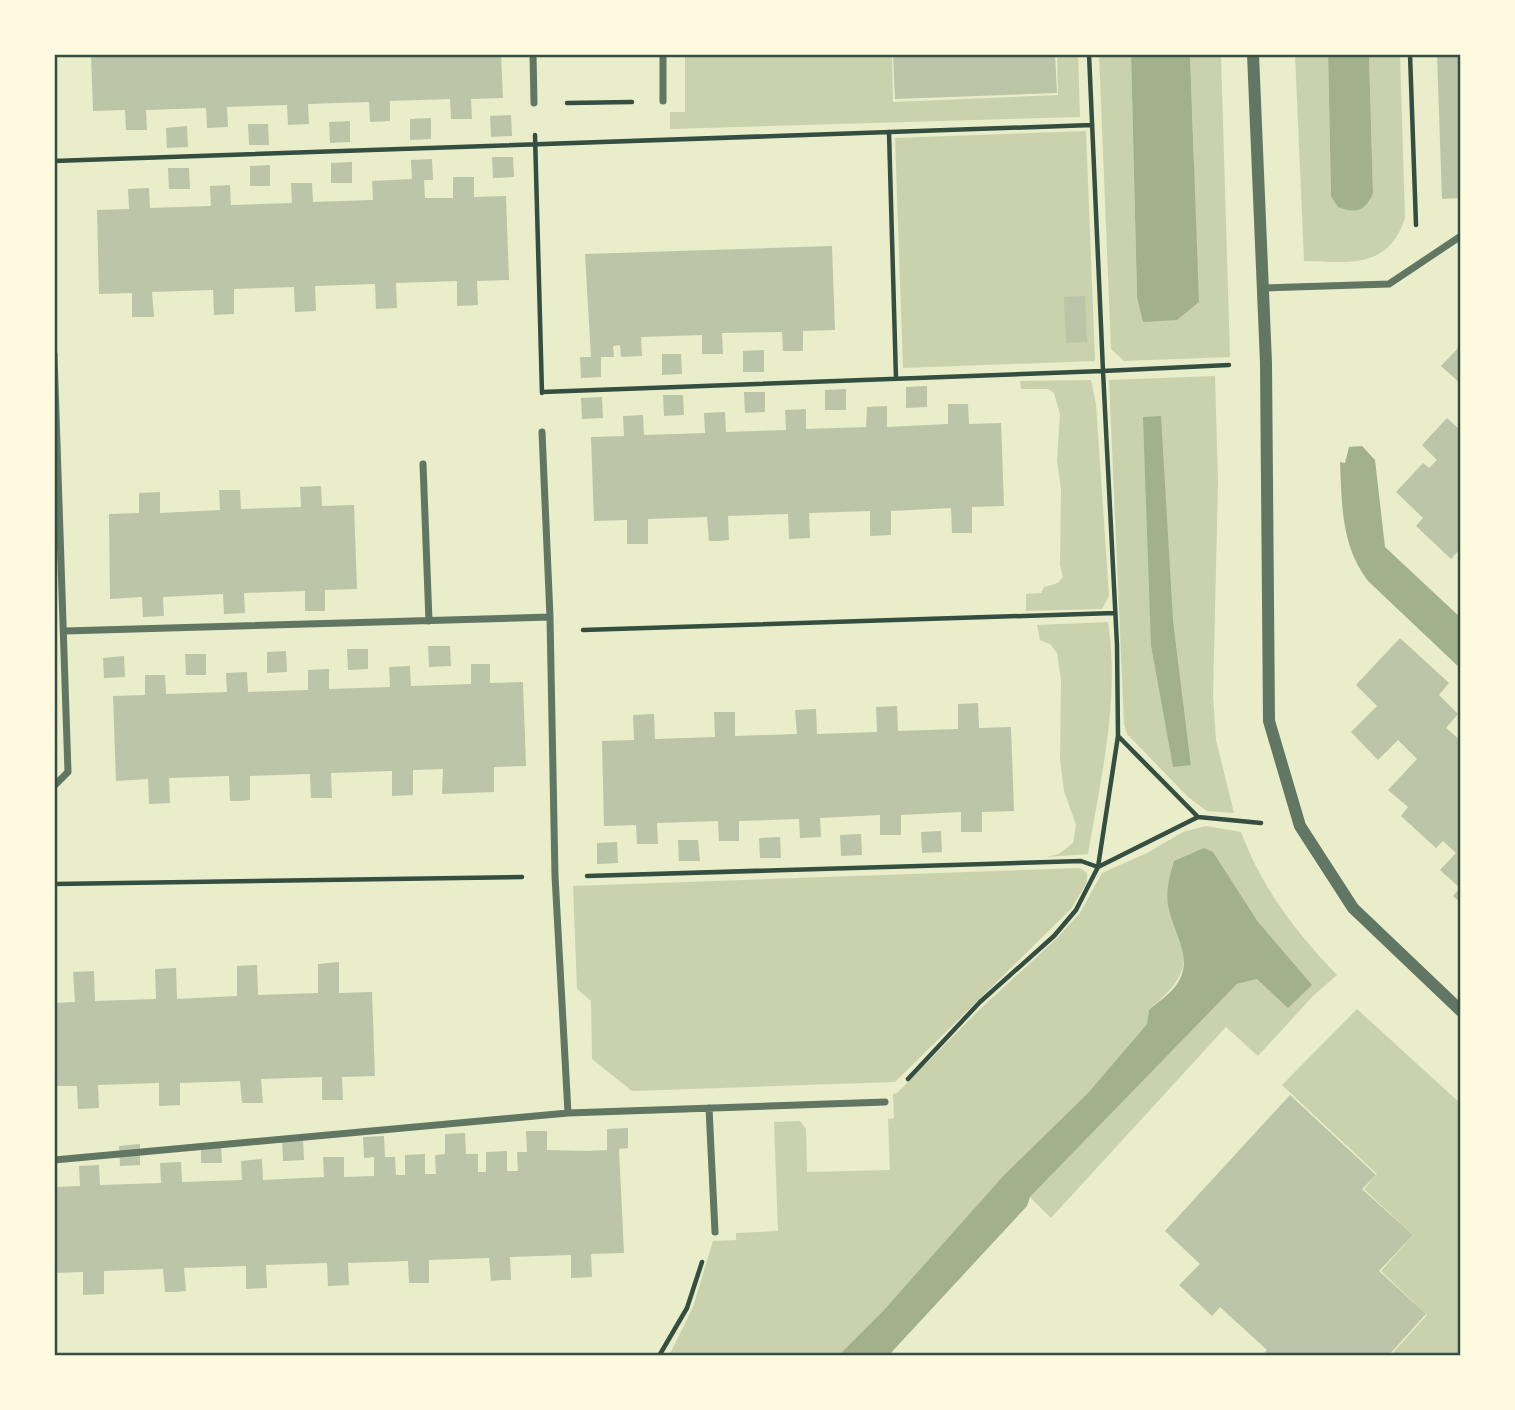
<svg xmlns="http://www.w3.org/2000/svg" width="1515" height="1410" font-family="'Titillium Web',sans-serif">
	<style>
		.green { fill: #cad2ad; fill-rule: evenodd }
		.water { fill: #a3b18a }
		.building { fill: #bcc5a7 }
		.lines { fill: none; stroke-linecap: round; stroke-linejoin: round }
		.path { stroke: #344e41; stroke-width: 4.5 }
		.minor { stroke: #617663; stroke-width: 7 }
		.tertiary { stroke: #617663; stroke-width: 12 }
		.neatline { fill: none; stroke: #344e41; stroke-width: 2.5 }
	</style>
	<rect width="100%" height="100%" fill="#e9edc9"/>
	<path class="green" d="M685,54L892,56L893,102L1058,95L1057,54H1078L1080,117L670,129V112H685Z
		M1099,54H1131L1137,297L1194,159L1190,54H1221L1230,357L1124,361L1111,349Z
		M1295,54H1328L1331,196L1373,193L1369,54H1400L1405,218C1388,270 1349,262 1304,261Z
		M1086,131L1095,361L903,368L895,138Z
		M1215,376L1218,482L1213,696L1216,740L1234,813L1207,811L1188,797L1127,734L1124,724L1109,380ZM1173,620L1191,764L1173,766L1151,646Z
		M1091,380L1096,404L1109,596L1102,609L1026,611V594L1041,593L1044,587L1058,583L1063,577L1060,565L1061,490L1057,460L1060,414L1054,393L1048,389H1021L1020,381Z
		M1108,622C1120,700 1101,777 1088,854L1046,857L1059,854L1073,843L1076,825L1064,791L1060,760L1061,680L1057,653L1050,644L1040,640L1037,625Z
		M1206,826L1241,832C1262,888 1296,933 1337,975L1313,996L1258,1056L1226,1027L1051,1218L1030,1197L1237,984L1257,979L1310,988L1169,911C1191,962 1191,973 1149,1010L1147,1024L1088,1093L1004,1175L882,1312L838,1356H669L693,1307L713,1241L736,1240V1233L778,1231L774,1122L800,1121L806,1129L807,1172L890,1170L888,1119L894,1118L893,1094L897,1093L977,1012L1056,939L1080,913L1102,873L1147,853L1183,832Z
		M1080,868L1087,873V882L1071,909L895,1082L632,1091L592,1059L591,1001L577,989L573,886Z
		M1357,1009L1461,1104V1356H1390L1427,1315L1381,1271L1413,1235L1364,1189L1377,1174L1282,1085Z"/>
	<path class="water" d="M1131,54H1190L1199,302L1177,320L1143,322L1137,297Z
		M1328,54H1369L1373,193C1366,211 1355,214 1338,207L1331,196Z
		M1161,416L1173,620L1191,765L1173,767L1151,646L1143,417Z
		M1362,446L1375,460L1385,547L1461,618V669L1368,581C1341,546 1342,505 1340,462L1345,463L1349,447Z
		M1204,848L1213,852L1258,922L1312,985L1288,1008L1257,979L1237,984L1030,1197L1027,1206L888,1356H838L882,1312L1004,1175L1088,1093L1147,1024L1149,1010C1157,1003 1167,996 1174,988C1196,962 1175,936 1169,910C1165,893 1169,878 1174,861Z"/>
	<path class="building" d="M91,54H501L503,98L471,99L472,119H451L450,99L390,101V121L370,122L369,102L308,104L309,124L288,125L287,105L227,107L228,127L207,128L206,108L146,110L147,130H126L125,110L93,111Z
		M893,54H1055L1057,93L895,99Z
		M1437,54H1461V198L1442,199Z
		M511,115L512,136L491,137L490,116Z
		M431,118V139L410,140V119Z
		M350,121V142L330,143L329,122Z
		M248,124H268L269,145H249Z
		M187,126L188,147L167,148L166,128Z
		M492,157H513L514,177L493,178Z
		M432,159L433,180H424L425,198H453V177H474V197L506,196L509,280L477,281L478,305L457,306V281L396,283L397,308L376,309L375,284L315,286L316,311L295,312L294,287L234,289V314L214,315L213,290L152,292L154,317H132V293L99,294L97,210L129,209L128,189L149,188L150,208L211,206L210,186L230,185L231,205L292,203L291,183H312L313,202L373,200L372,181L412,179L411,160Z
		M352,162V183H331V163Z
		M270,165V186H250V166Z
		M168,168H189L190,189H169Z
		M832,246L835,330L803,331V351H783L782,332L722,333L723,354H702V335L641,337L642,356L621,357L620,345L613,346L614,357H601V377L581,378L580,357H591L585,254Z
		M1085,296L1087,342L1066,343L1064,297Z
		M1461,345V384L1441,366Z
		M764,350V372H743V351Z
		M662,354H681L682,374L662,375Z
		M927,386V407L906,408V387Z
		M846,389V410H825V390Z
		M744,392H765V412L745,413Z
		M663,395H683L684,415L664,416Z
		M602,397L603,418L582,419L581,398Z
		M948,404H968L969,424L1001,423L1004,506L972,507V533H952L951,508L891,511V535L870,536V511L809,513L810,538L789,539L788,514L728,516L729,540L719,541H709L707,517L648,519V544H627V520L594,521L591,437L624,436L623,416L643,415L644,435L705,433L704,413L725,412L726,432L786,430L785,410L806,409V429L866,427L867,407L887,406V427L948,424Z
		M1447,418L1461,431V554L1458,551L1451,559L1416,526L1423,518L1396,492L1423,463L1429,468L1437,460L1422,445Z
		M321,486L322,506L354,505L357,589L325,590V611H305V591L244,593L245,613L224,614L223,594L163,597L164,616L143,617L142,597L110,599L109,514L139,513V493L160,492V513L220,510L219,490H240L241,509L301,507L300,487Z
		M1400,638L1449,683L1439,695L1458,714L1446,728L1461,741V903L1453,896L1460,888L1440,870L1456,853L1443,841L1436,848L1401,816L1408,807L1388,790L1417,759L1398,740L1378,760L1351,732L1377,706L1356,685Z
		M428,646H450L451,666L429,667Z
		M347,649H368V669L348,670Z
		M286,651L287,672L267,673V652Z
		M185,654H206V675H186Z
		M124,656L125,677L104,678L103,658Z
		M471,664H490V683L523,682L526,766L494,767V792L442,794L443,769L413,770V795L392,796V771L331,773L332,798H311L310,774L250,776V800L240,801H230L229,776L169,778L170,803L149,804L148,779L116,781L113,696L145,695V675H165L166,694L227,692L226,673L247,672L248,692L308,690V670L329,669V689L390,687L389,667L410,666L411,686L471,684Z
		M978,703L979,728L1011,727L1014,811L982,812V832H961V812L901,815V835H880V815L820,818L821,837L800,838L799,819L739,821V841H719L718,821L657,823L658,844H637L636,825L604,826L602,741L634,740L633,715L654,714L655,739L715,737L714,712H735V736L797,734L795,710L816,709L817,734L877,732L876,707L897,706L898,731L958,729V704Z
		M941,831L942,852L922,853L921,832Z
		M861,834L862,855L841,856L840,835Z
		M780,837L781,858H760L759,838Z
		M678,840H698L700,861H679Z
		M617,842L618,863L597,864V843Z
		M339,962V993L372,992L375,1076L342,1077L343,1100H322V1077L261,1079L263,1103H242L240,1081L180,1083V1105L159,1106V1083L98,1085L99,1108L78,1109L77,1086H54V1003L75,1002L73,972L94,971L95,1001L156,999L155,969L176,968L177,999L237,996V966L257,965L258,995L318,993V964Z
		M1290,1095L1376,1175L1362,1189L1413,1235L1379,1271L1426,1314L1388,1356H1262L1267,1350L1220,1307L1212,1316L1179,1285L1200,1264L1165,1231Z
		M628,1128V1148L619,1149L624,1253L591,1254L592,1277L571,1278V1255L510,1257L511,1280H501L491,1281L489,1258L429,1260V1283H409L408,1261L348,1263L349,1285L328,1286L327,1263L266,1265L267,1288L246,1289V1266L184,1268L186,1291L175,1292H165L163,1269L104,1271V1294L83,1295V1272L54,1273V1187L80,1186L79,1166L99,1165L100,1185L161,1183L160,1163L181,1162L182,1182L242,1180L241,1161L262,1159L263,1180L324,1177L323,1157H344V1177L374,1176V1157L364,1158L363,1137L384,1136L385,1157H395L396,1175H405V1155L425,1154V1174H436L435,1155L445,1154V1134L465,1133L466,1154H478V1172H486V1152L507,1151V1171H518L517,1152H527L526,1131H547V1150L587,1151L607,1150V1129Z
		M303,1139L304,1160L283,1161L282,1140Z
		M221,1142L222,1163H201V1143Z
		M140,1144V1165L120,1166L119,1146Z"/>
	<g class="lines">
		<path class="path" d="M1410,54L1416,225
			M567,103L632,102
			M889,132L896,379
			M535,135L542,393
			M54,161L1092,125
			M542,392L1103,371L1089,54
			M583,630L1114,613
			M1118,736L1198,817
			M587,876L1081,861L1098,867L1198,817L1261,823
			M54,884L522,877
			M908,1079L980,1002L1054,936L1076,910L1098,867L1118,736L1117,645L1103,371L1229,365
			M659,1356L687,1308L702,1262"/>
		<path class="minor" d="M533,54L534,103
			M663,54V101
			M1264,288L1389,284L1461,236
			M54,354L68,772L54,786
			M542,432L550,617L555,876L568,1113
			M423,464L429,621
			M65,631L550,617
			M709,1108L715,1232
			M54,1160L568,1113L885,1102"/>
		<path class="tertiary" d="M1253,54L1266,363L1269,721L1300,826L1353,908L1461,1011"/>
	</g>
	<rect width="1515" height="1410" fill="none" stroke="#fefae0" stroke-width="112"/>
	<rect x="56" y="56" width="1403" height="1298" class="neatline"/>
</svg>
